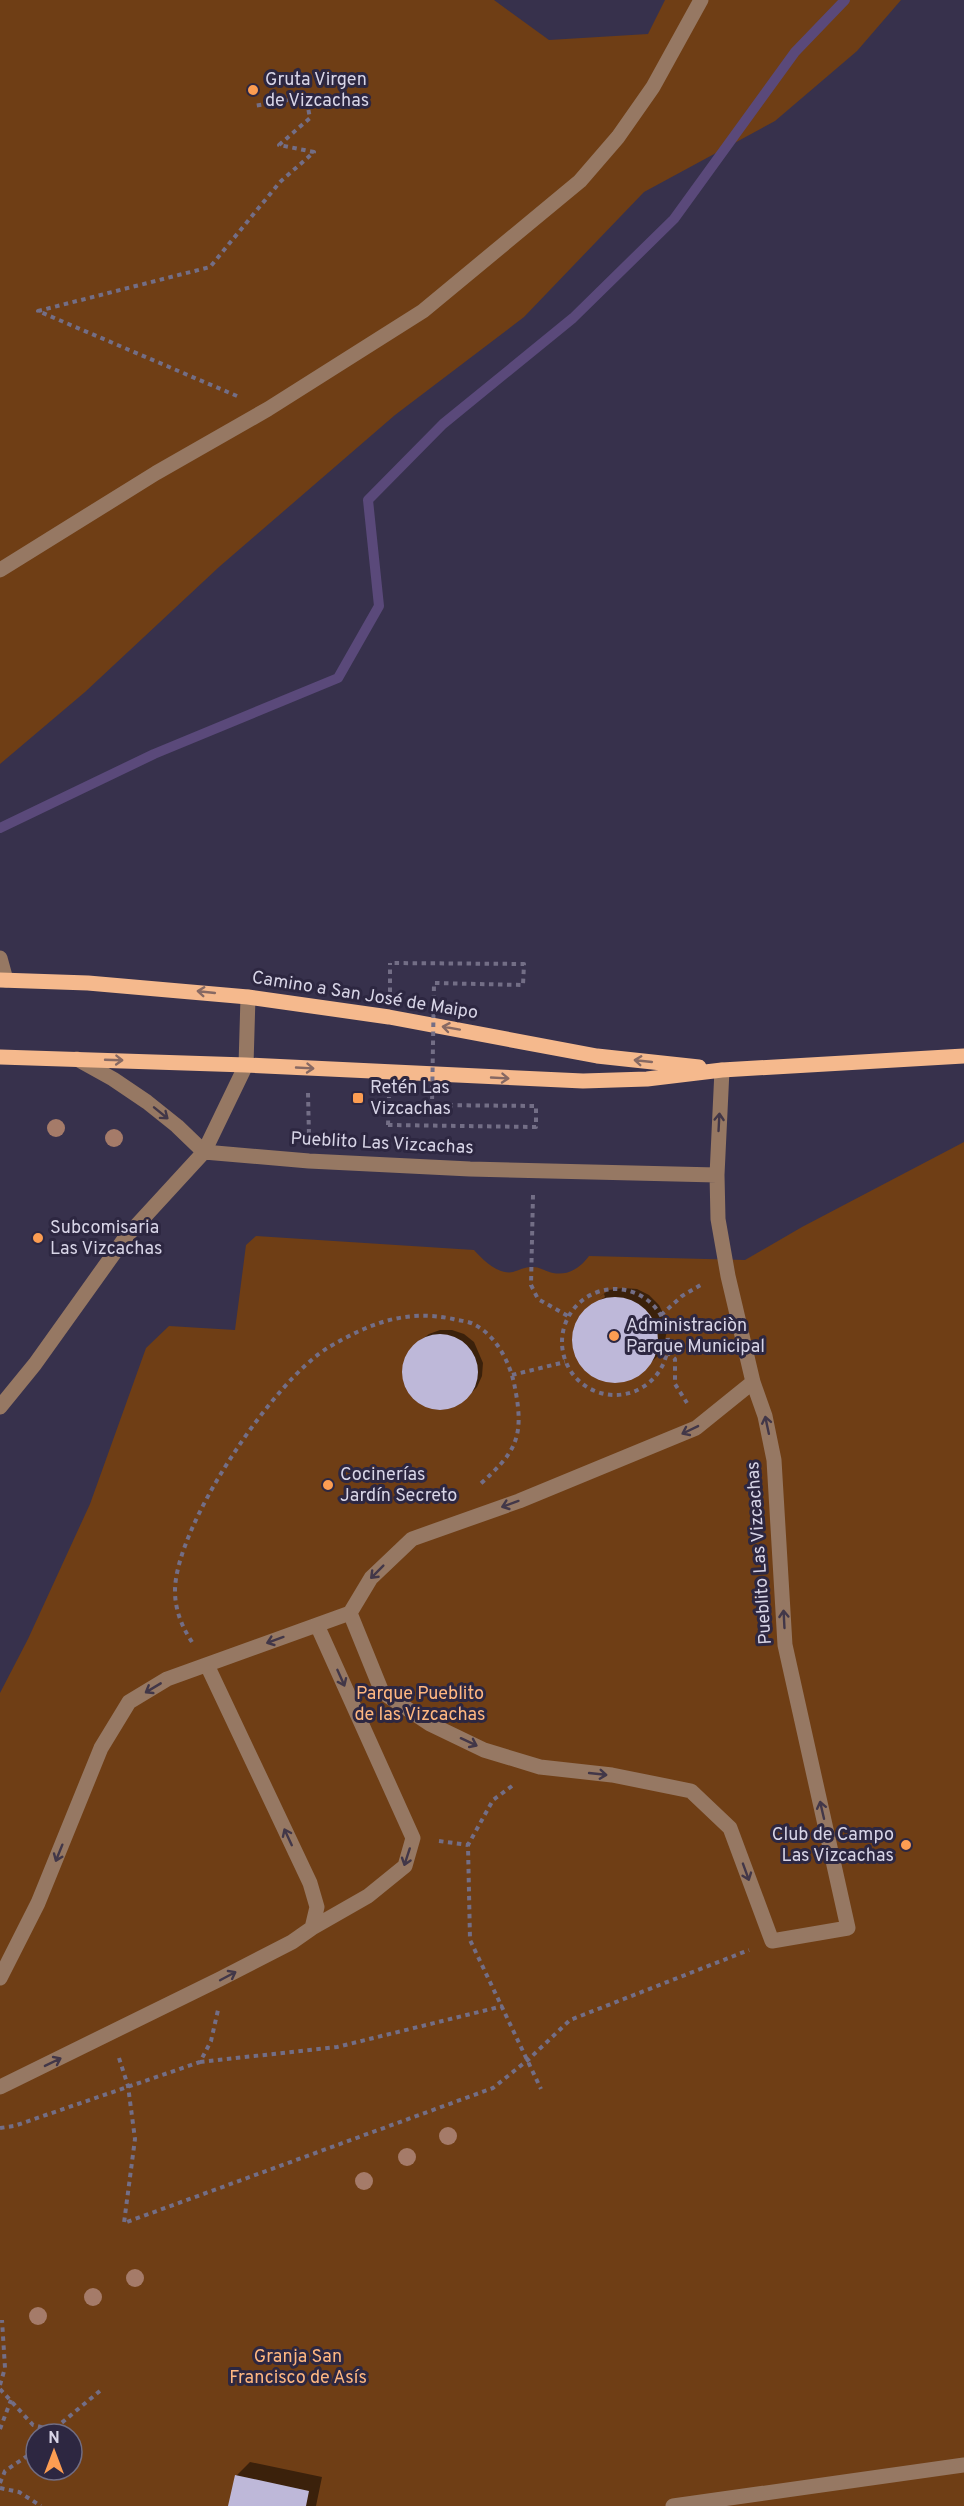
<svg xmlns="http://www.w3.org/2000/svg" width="964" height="2506" font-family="Overpass,sans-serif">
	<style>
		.green { fill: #6f3e15; fill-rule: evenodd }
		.shadow { fill: #0007 }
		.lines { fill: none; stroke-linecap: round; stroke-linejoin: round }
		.stream { stroke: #5a497a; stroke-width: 10 }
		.building { fill: #beb8d9 }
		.path { stroke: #736e86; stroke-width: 4; stroke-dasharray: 4.5 4.5; stroke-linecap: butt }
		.minor { stroke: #967863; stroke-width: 15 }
		.major { stroke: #f5b98d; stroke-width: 15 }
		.path-bridge { stroke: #736e86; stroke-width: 4; stroke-dasharray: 4.5 4.5; stroke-linecap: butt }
		.tree { fill: #a57b69 }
		.oneway { stroke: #876963 }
		.oneway2 { stroke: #423748 }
		.poi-dot { fill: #fc9d52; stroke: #2d2741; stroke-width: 2 }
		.labels { text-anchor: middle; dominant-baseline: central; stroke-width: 6; stroke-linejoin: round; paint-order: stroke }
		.poi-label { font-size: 18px; fill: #d8d5e7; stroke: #2d2741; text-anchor: start }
		.street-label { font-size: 18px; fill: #d8d5e7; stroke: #2d2741 }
		.park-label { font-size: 18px; fill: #ffb781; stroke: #2d2741 }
	</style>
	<rect width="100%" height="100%" fill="#37314c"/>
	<path class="green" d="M0,0H494L549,40L648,34L665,0H901L857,51L775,121L644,192L524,317L395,415L219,567L85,692L0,764Z
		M964,1142V2506H0V1693L28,1639L90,1504L146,1348L169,1326L235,1330L246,1245L256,1236L474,1250C483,1260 498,1275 513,1272C519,1270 525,1267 531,1267C540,1266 546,1272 553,1273C569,1276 581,1267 589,1256L745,1260L802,1227ZM36,2434H72V2470H36Z"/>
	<path class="shadow" d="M623,1288L637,1289L649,1295L659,1305L665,1317L667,1331L664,1344L658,1356L636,1376L623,1381H610L596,1378L585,1369L577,1358L573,1345V1331L578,1318L587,1308L605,1297L604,1294L598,1298L609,1290Z
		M440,1330H452L464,1334L474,1342L483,1363L482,1376L477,1387L463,1401L453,1407L441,1409L428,1407L418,1401L409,1392L405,1381L404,1369L406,1357L413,1346L429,1334Z
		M250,2462L322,2477L316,2506H230L236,2476Z"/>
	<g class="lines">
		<path class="stream" d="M0,828L154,754L338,678L379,606L368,500L443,424L573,318L674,219L795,52L845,0"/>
	</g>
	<path class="building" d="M572 1340a43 43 0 1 1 86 0a43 43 0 1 1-86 0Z
		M402 1372a38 38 0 1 1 76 0a38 38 0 1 1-76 0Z
		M235,2475L309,2491L306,2506H228Z"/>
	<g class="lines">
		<path class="path" d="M237,396L38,311L210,267L280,182L314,152L279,145L310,118L306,97L254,106
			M390,992V963
			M308,1093L309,1136
			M388,1125L389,1097
			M533,1195L531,1285L538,1299L568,1316
			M562 1342a53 53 0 1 1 106 0a53 53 0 1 1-106 0Z
			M661,1315L682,1296L704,1283
			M667,1352L675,1359V1384L687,1403
			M512,1375L565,1362
			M192,1642C182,1627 175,1610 175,1591C175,1526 274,1380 329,1347C370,1323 406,1309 453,1319C460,1321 469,1321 475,1325C497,1336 511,1365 515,1388C525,1439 515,1453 478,1486
			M512,1786L493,1800L468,1845L470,1940L541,2089
			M439,1841L468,1845
			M119,2058L128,2086L135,2139L124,2223L493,2088L529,2059L570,2020L749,1950
			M200,2062L337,2047L503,2006
			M0,2128L14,2126L200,2062L211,2041L218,2010
			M0,2385L5,2368L2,2320
			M0,2389L33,2425L53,2430L101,2390
			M0,2429L11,2400
			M0,2483L5,2471L36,2450
			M0,2488L19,2492L41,2506"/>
		<path class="minor" d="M0,570L156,473L268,409L423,311L580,181L618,137L653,87L701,0
			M0,958L6,980
			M77,1059L113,1079L147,1102L177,1126L204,1152L309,1161L470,1169L717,1175
			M0,1407L35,1364L125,1238L204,1152L246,1065L248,997
			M350,1613L382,1692L430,1724L484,1750L540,1767L612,1775L691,1791L730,1828L772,1941L848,1928L785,1645L774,1460L765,1416L753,1382L728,1276L718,1219L717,1175L722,1070
			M312,1928L368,1896L405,1866L413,1838L317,1625
			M0,1978L38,1903L101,1748L129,1702L167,1679L350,1613L371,1578L412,1539L519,1501L696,1428L753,1382
			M0,2087L220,1979L292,1942L312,1928L317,1907L310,1883L207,1665
			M673,2506L964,2465"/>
		<path class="major" d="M0,980L88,983L248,997L389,1017L597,1056L699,1067
			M0,1057L246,1065L583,1081L647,1079L722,1070L964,1056"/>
		<path class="path-bridge" d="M388,1125L536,1127V1106L432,1105L434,983L523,985L524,964L390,963"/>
	</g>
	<g class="tree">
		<circle cx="56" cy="1128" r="9"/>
		<circle cx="114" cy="1138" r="9"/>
		<circle cx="448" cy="2136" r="9"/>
		<circle cx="407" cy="2157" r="9"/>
		<circle cx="364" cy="2181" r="9"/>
		<circle cx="135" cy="2278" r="9"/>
		<circle cx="93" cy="2297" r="9"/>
		<circle cx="38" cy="2316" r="9"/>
	</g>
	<defs><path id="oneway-shaft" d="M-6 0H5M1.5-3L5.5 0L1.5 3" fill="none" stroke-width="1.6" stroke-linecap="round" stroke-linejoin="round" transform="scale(1.5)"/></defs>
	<g class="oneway">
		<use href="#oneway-shaft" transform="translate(206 992) rotate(-174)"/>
		<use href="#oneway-shaft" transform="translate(451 1028) rotate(-170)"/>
		<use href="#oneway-shaft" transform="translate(114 1060) rotate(2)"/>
		<use href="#oneway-shaft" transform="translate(643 1061) rotate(-174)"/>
		<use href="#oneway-shaft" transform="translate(305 1068) rotate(3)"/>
		<use href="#oneway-shaft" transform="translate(500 1078) rotate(3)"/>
	</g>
	<g class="oneway2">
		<use href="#oneway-shaft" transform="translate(161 1113) rotate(39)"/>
		<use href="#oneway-shaft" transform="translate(719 1122) rotate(-87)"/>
		<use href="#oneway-shaft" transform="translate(767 1425) rotate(-102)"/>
		<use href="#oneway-shaft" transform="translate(690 1430) rotate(154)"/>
		<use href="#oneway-shaft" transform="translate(510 1504) rotate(160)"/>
		<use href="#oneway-shaft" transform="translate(377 1572) rotate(135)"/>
		<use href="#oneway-shaft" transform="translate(784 1619) rotate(-93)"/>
		<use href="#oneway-shaft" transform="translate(275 1640) rotate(160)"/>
		<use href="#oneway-shaft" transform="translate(341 1678) rotate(66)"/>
		<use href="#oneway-shaft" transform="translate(153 1688) rotate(149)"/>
		<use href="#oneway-shaft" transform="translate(469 1742) rotate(25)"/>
		<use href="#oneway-shaft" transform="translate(598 1774) rotate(6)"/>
		<use href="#oneway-shaft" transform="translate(822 1810) rotate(-103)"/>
		<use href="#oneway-shaft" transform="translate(288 1837) rotate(-115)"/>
		<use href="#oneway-shaft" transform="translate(59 1853) rotate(112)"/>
		<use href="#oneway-shaft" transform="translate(407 1857) rotate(108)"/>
		<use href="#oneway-shaft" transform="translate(746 1872) rotate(70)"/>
		<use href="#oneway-shaft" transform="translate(228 1976) rotate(-28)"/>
		<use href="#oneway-shaft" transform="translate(53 2062) rotate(-26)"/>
	</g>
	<g class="poi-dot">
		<circle cx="253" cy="90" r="6"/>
		<rect x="352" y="1092" width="12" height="12" rx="3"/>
		<circle cx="38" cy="1238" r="6"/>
		<circle cx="614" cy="1336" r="6"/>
		<circle cx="328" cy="1485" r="6"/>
		<circle cx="906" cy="1845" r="6"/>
	</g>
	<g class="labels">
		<g class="poi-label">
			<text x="265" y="80">Gruta Virgen<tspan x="265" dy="21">de Vizcachas</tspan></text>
			<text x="370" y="1088">Retén Las<tspan x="370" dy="21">Vizcachas</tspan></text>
			<text x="50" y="1228">Subcomisaria<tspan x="50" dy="21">Las Vizcachas</tspan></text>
			<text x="626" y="1326">Administraciòn<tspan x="626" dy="21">Parque Municipal</tspan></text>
			<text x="340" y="1475">Cocinerías<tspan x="340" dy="21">Jardín Secreto</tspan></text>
			<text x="894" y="1835" text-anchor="end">Club de Campo<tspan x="894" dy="21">Las Vizcachas</tspan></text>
		</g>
		<g class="street-label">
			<text transform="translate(365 996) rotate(9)">Camino a San José de Maipo</text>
			<text transform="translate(382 1144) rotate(3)">Pueblito Las Vizcachas</text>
			<text transform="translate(760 1553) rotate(-94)">Pueblito Las Vizcachas</text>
		</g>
		<g class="park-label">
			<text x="420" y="1694">Parque Pueblito<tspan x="420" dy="21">de las Vizcachas</tspan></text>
			<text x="298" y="2357">Granja San<tspan x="298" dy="21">Francisco de Asís</tspan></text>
		</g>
	</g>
	<g transform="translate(54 2452)"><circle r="28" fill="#2d2741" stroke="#716d83" stroke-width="1.5"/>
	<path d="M0-4.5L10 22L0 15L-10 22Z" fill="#fc9d52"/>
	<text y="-9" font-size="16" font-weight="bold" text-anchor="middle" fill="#d8d5e7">N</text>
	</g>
</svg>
